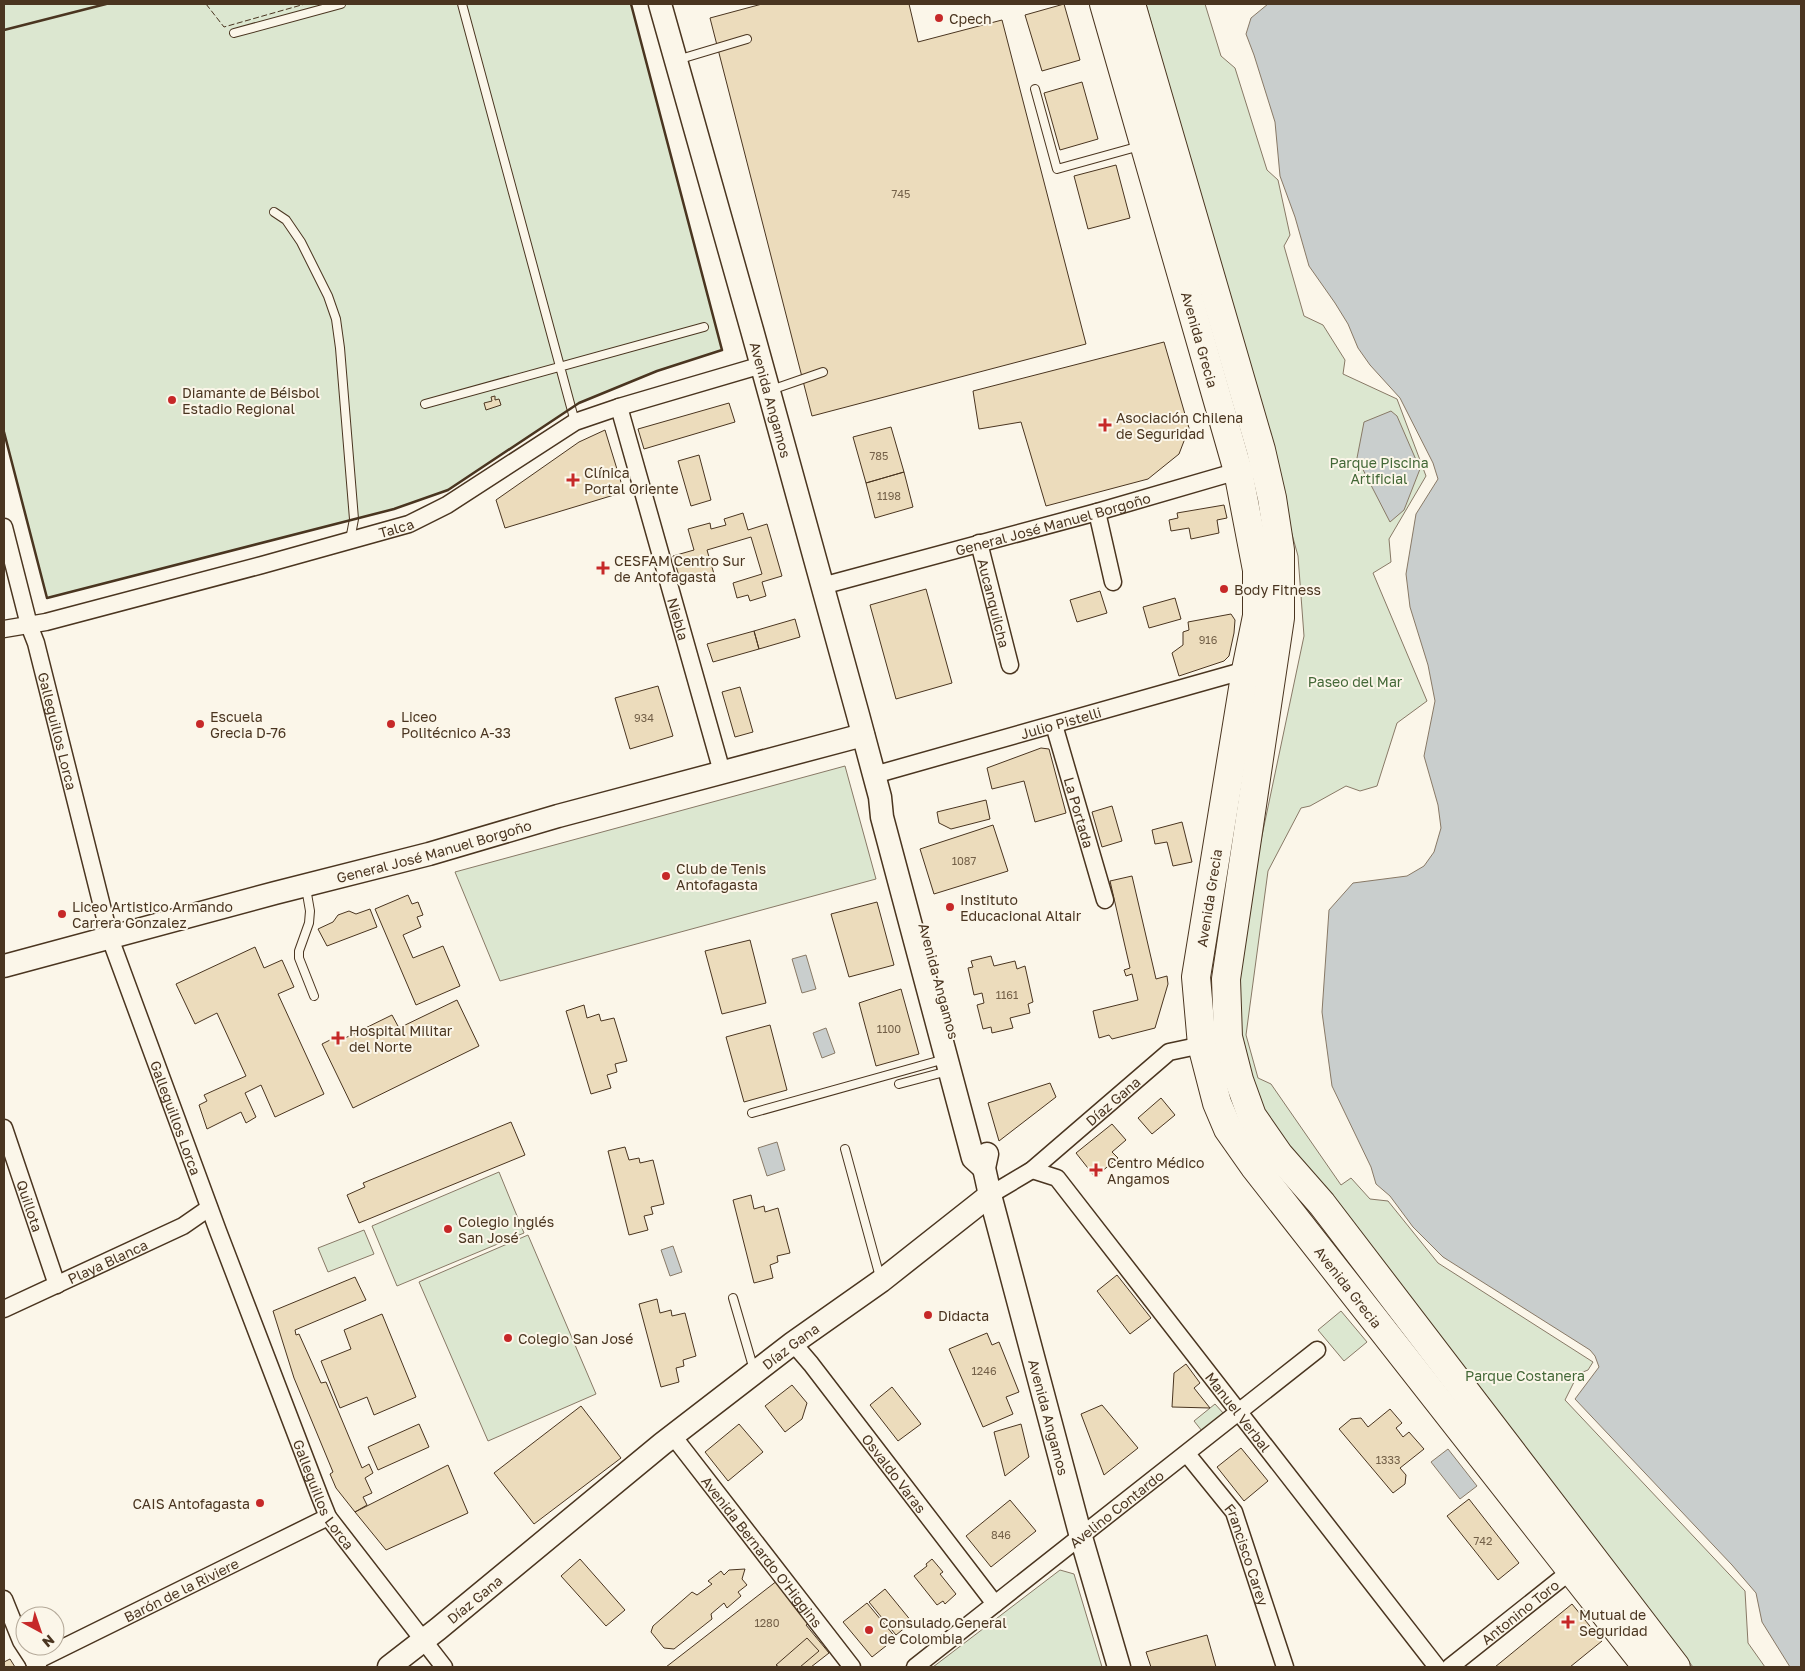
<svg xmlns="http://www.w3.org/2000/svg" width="1805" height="1671" font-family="'Golos Text',sans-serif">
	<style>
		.green { fill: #dce7d0; stroke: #887966 }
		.water { fill: #c9cecd; stroke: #887966 }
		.building { fill: #ecdcbc; stroke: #4a3520 }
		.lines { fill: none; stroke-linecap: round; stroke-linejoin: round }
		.lane-casing { stroke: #4a3520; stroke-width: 10 }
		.street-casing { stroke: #4a3520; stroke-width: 19 }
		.secondary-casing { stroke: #4a3520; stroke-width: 25 }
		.highway-casing { stroke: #4a3520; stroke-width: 30 }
		.lane { stroke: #fbf6e9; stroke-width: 8 }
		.street { stroke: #fbf6e9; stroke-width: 16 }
		.secondary { stroke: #fbf6e9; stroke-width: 22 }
		.highway { stroke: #fbf6e9; stroke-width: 28 }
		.fence { stroke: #4a3520; stroke-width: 1; stroke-dasharray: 6 2.5; stroke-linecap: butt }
		.wall { stroke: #4a3520; stroke-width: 2.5 }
		.poi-dot { fill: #c62828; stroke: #fbf6e9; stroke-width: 2 }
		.labels { text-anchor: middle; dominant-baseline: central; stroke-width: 4; stroke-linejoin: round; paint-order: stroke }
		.number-label { font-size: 11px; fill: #725f47 }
		.poi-label { font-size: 14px; fill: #4a3520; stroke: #fbf6e9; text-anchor: start }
		.street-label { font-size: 14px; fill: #4a3520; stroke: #fbf6e9 }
		.park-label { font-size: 14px; fill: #436837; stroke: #fbf6e9 }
	</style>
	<rect width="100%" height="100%" fill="#fbf6e9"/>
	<path class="green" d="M4,4H631L722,350L657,371L579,403L448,490L394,509L47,598L4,432Z
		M1146,4H1205L1221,56L1235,68L1267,170L1278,180L1290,235L1284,246L1304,316L1323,325L1345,360L1343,374L1397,399L1426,476L1389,539L1391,562L1373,573L1427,701L1397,723L1377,786L1360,791L1346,786L1310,806L1301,808L1268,871L1246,1035L1258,1078L1271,1084L1341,1185L1351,1178L1370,1199L1388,1201L1438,1263L1593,1362L1588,1370L1578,1374L1565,1400L1745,1591L1748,1643L1765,1667H1693L1506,1427L1296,1166L1242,1079L1232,978L1304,636L1298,556Z
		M845,766L876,879L500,981L455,872Z
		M499,1172L524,1233L397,1286L372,1226Z
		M364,1230L374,1254L328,1272L318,1248Z
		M528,1235L596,1394L488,1441L419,1282Z
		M1341,1311L1367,1342L1344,1361L1318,1330Z
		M1215,1404L1224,1414L1202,1431L1194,1421Z
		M1060,1570L1074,1574L1102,1667H933Z"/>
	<path class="water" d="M1268,4H1801V1667H1790L1762,1622L1756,1593L1732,1565L1575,1399L1599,1367L1595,1356L1590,1350L1443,1257L1413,1227L1390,1196L1376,1184L1371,1167L1332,1086L1322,1012L1329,910L1353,883L1407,876L1424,866L1434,852L1441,828L1438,805L1424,756L1435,701L1428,665L1410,607L1406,574L1416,514L1438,479L1433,463L1400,398L1370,365L1358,348L1348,324L1335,303L1309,266L1295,217L1280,176L1275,122L1254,55L1246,34L1251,18Z
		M1391,411L1397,416L1420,469L1404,510L1390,522L1357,458L1364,422Z
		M806,955L816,989L802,993L792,959Z
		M826,1028L835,1053L822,1058L813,1033Z
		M777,1142L785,1170L767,1176L758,1148Z
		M673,1246L682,1272L670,1276L661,1250Z
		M1448,1449L1477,1486L1460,1499L1431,1462Z"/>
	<path class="building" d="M762,4H909L918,42L1002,20L1086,344L812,416L710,18Z
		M1064,4L1080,60L1042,71L1025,15Z
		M1082,82L1098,139L1060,150L1044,93Z
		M1116,165L1130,218L1088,229L1074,176Z
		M1164,342L1189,428L1179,454L1148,479L1046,506L1021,422L979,429L973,391Z
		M495,396V400L499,399L501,405L486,410L484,403L492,401L491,397Z
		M729,403L735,422L644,449L638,429Z
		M891,427L904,472L866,483L853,437Z
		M605,430L624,492L505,528L496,500L579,442Z
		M699,455L711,500L691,506L678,461Z
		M904,472L913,507L875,518L866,483Z
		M1224,505L1227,518L1217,520L1219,533L1191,539L1189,528L1171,531L1169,520L1178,518L1177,513Z
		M743,513L748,530L767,524L782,576L762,582L766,596L750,601L748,595L737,598L733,583L762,574L751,537L707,550L714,574L681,583L673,556L694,550L688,529L710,523L711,529L726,525L724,519Z
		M926,589L952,683L896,699L870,605Z
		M1100,591L1107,613L1077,622L1070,600Z
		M1175,598L1181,619L1149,628L1143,607Z
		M1231,614L1235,620L1234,633L1229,656L1224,661L1179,676L1172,653L1183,645V632L1189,630L1188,622Z
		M795,619L800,637L759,649L754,631Z
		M754,631L759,649L713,662L707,644Z
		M658,686L673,736L630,749L615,698Z
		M740,687L753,732L735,737L722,692Z
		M1041,748L1049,749L1066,813L1035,822L1024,781L992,789L987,768Z
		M986,800L990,819L951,829L939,823L937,812Z
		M1112,806L1122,841L1102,847L1092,812Z
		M1182,822L1192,862L1173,866L1167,842L1155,844L1152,830Z
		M993,825L1008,871L934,894L920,849Z
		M1132,876L1156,979L1167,976L1168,984L1155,1028L1112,1039L1109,1035L1099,1038L1093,1011L1138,1000L1132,974L1126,976L1124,970L1130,968L1110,881Z
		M408,895L412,904L418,902L423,915L417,917L421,927L403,935L413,958L443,946L460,986L416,1005L375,909Z
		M877,902L894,965L849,977L831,914Z
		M370,909L377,927L327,946L318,929L333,922L338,915L349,911L356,914Z
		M750,940L766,1003L722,1014L705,951Z
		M255,947L264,968L282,960L294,987L278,994L324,1094L275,1117L261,1085L245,1093L256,1117L246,1123L241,1112L207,1129L199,1105L207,1101L204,1095L246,1076L217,1013L195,1024L176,984Z
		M991,956L994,966L1015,961L1017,969L1025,966L1033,1002L1028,1004L1030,1013L1010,1018L1013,1028L992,1033L991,1027L983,1029L977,1005L984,1003L982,993L974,995L968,968L973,967L971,961Z
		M901,989L919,1054L876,1066L859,1003Z
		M457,1000L479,1046L353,1108L322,1044L340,1035L343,1039L392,1015L399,1028Z
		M584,1005L587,1018L599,1014L601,1021L614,1018L627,1061L615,1064L617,1072L607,1075L611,1088L591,1094L566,1011Z
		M770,1025L787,1090L744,1102L726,1037Z
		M1050,1083L1056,1097L999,1141L988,1103Z
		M1161,1098L1175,1115L1152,1134L1138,1118Z
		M511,1122L525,1155L359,1223L347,1195L365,1187L363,1183Z
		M1112,1124L1126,1140L1112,1152L1118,1158L1095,1177L1076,1153Z
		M625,1147L629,1160L639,1158L640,1163L653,1160L664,1204L651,1207L653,1214L644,1216L648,1230L629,1235L608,1151Z
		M751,1195L754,1209L764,1206L765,1212L778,1208L790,1253L777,1256L778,1262L770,1265L773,1278L754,1283L733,1200Z
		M1117,1275L1151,1318L1130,1334L1097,1291Z
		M355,1277L366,1300L295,1330L296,1335L299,1334L321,1383L326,1382L362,1468L369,1464L373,1473L365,1478L372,1493L363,1497L367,1505L355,1512L336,1488L330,1474L333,1472L294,1378L273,1311Z
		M657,1299L660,1313L671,1310L672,1316L685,1313L696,1356L683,1360L684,1366L676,1368L679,1382L661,1387L639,1304Z
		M382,1314L416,1397L374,1415L367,1397L340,1408L321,1361L351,1349L344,1330Z
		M987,1333L992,1345L999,1342L1019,1392L1006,1397L1013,1414L983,1427L949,1349Z
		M1186,1364L1200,1383L1194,1388L1210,1408L1172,1407L1174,1373Z
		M792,1385L807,1403L802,1419L785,1432L765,1406Z
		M892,1387L921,1424L898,1441L870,1405Z
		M1102,1405L1138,1448L1104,1475L1081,1414Z
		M581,1406L621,1458L534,1524L494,1473Z
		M1390,1409L1402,1423L1396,1428L1403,1437L1409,1432L1424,1449L1400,1468L1406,1475L1405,1484L1393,1493L1339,1429L1351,1419L1361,1418L1368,1427Z
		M419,1424L429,1447L378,1470L368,1447Z
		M739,1424L763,1452L728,1481L705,1452Z
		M1021,1424L1029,1457L1005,1476L994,1432Z
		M1241,1448L1268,1481L1244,1501L1217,1467Z
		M448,1465L468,1513L386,1550L355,1512Z
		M1469,1499L1519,1563L1498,1580L1447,1516Z
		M1010,1500L1036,1531L991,1567L966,1536Z
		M580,1559L625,1610L606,1626L561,1576Z
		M932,1559L943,1572L940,1574L956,1594L945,1604L943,1601L937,1605L914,1576L927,1566L926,1564Z
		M745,1569L742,1579L747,1585L738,1592L741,1596L727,1608L724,1603L711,1614L712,1619L674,1649L664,1648L651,1632L653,1626L692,1592L697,1595L712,1584L708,1581L721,1571L724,1575L729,1570Z
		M782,1577L815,1619L806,1625L829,1653L811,1667H666Z
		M885,1589L912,1622L896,1635L869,1602Z
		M867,1603L896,1638L872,1657L843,1622Z
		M1572,1604L1602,1641L1570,1667H1495Z
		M1207,1635L1216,1667H1151L1146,1652Z
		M807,1638L819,1651L800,1667H779L776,1665Z
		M10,1659L15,1667H4V1662Z"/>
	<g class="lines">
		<defs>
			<path id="lane" d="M462,4L575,422
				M234,33L341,4
				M677,60L747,39
				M1035,89L1057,169L1140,146
				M274,212L286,220L301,242L328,296L336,319L340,348L354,519L350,540
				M771,390L823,372
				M425,404L704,327
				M306,888L310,911L309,923L299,951V958L314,996
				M899,1084L948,1071
				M752,1113L945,1059
				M845,1149L880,1277
				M733,1298L754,1370"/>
			<g id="street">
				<path id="s1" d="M619,407L722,772"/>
				<path d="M1097,512L1113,582"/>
				<path id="s2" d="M4,527L29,625L36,643L110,938L218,1231L320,1497L328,1517L444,1667"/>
				<path id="s3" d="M979,543L1010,665"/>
				<path id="s4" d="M822,586L1097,512L1238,471L1246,472"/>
				<path id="s5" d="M4,629L46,622L262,565L409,524L447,505L575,422L619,407L762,365"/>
				<path id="s6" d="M1054,725L1105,900"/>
				<path id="s7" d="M874,775L1246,670"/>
				<path id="s8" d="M4,1128L57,1285"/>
				<path id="s9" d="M1032,1170L1057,1178L1437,1667"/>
				<path id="s10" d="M990,1195L1032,1170L1169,1052L1202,1045"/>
				<path id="s11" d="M4,1309L183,1226L209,1208"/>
				<path id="s12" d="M793,1343L811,1364L995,1604"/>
				<path id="s13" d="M673,1436L852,1667"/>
				<path id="s14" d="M1187,1454L1234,1512L1285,1667"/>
				<path d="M4,1599L21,1641L38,1667"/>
				<path id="s15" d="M34,1662L328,1517"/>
				<path id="s16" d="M915,1667L1317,1350"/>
				<path id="s17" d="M1450,1667L1577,1566"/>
			</g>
			<g id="secondary">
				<path id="s18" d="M660,4L752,330L858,715L880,797L882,817L973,1158L984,1168"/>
				<path id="s19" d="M4,966L275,893L429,854L558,816L863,735"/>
				<path id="s20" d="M987,1154L984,1168L990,1195L1081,1537L1119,1667"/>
				<path id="s21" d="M389,1667L438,1629L662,1444L793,1343L881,1281L990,1195"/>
			</g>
			<g id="highway">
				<path id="s22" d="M1104,4L1238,471L1257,570V616L1246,670L1196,977L1202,1045L1217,1103L1228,1129L1254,1166L1647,1667"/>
				<path d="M1131,4L1261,450L1272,498L1280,550V618L1226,979L1228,1037L1239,1080L1252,1116L1279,1155L1322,1204L1676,1667"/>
			</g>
		</defs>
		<use href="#lane" class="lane-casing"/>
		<use href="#street" class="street-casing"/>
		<use href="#secondary" class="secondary-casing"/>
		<use href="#highway" class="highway-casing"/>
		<use href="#lane" class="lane"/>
		<use href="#street" class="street"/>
		<use href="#secondary" class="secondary"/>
		<use href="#highway" class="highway"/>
		<path class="fence" d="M206,4L224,27L305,4"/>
		<path class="wall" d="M4,30L106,4
			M4,432L47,598L394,509L448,490L579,403L657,371L722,350L631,4"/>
	</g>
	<g class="poi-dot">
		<circle cx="939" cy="18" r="5"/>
		<circle cx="172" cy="400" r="5"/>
		<path d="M1102.5 417.5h5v5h5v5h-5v5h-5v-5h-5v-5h5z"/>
		<path d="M570.5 472.5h5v5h5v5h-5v5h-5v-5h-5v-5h5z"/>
		<path d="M600.5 560.5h5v5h5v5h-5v5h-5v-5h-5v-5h5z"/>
		<circle cx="1224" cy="589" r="5"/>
		<circle cx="200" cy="724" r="5"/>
		<circle cx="391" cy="724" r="5"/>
		<circle cx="666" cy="876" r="5"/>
		<circle cx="950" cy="907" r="5"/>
		<circle cx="62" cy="914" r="5"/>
		<path d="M335.5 1030.5h5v5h5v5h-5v5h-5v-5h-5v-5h5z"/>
		<path d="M1093.5 1162.5h5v5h5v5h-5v5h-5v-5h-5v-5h5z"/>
		<circle cx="448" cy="1229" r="5"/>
		<circle cx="928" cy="1315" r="5"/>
		<circle cx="508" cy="1338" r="5"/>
		<circle cx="260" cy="1503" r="5"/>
		<path d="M1565.5 1614.5h5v5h5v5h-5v5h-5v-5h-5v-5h5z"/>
		<circle cx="869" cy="1630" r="5"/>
	</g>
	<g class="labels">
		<g class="number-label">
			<text x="901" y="193">745</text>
			<text x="879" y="455">785</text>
			<text x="889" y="495">1198</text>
			<text x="1208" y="639">916</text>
			<text x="644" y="717">934</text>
			<text x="964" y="860">1087</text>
			<text x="1007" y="994">1161</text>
			<text x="889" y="1028">1100</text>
			<text x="984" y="1370">1246</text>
			<text x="1388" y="1459">1333</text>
			<text x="1001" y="1534">846</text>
			<text x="1483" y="1540">742</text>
			<text x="767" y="1622">1280</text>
		</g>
		<g class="poi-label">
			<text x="949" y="18">Cpech</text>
			<text x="182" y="392">Diamante de Béisbol<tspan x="182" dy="16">Estadio Regional</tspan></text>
			<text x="1116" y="417">Asociación Chilena<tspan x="1116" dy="16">de Seguridad</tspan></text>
			<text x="584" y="472">Clínica<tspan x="584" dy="16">Portal Oriente</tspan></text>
			<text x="614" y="560">CESFAM Centro Sur<tspan x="614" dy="16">de Antofagasta</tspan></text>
			<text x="1234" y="589">Body Fitness</text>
			<text x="210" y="716">Escuela<tspan x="210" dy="16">Grecia D-76</tspan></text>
			<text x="401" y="716">Liceo<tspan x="401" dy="16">Politécnico A-33</tspan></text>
			<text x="676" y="868">Club de Tenis<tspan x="676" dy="16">Antofagasta</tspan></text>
			<text x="960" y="899">Instituto<tspan x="960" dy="16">Educacional Altair</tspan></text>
			<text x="72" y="906">Liceo Artistico Armando<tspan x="72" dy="16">Carrera Gonzalez</tspan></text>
			<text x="349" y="1030">Hospital Militar<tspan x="349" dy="16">del Norte</tspan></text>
			<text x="1107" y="1162">Centro Médico<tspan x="1107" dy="16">Angamos</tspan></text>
			<text x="458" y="1221">Colegio Inglés<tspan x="458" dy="16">San José</tspan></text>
			<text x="938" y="1315">Didacta</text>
			<text x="518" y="1338">Colegio San José</text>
			<text x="250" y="1503" text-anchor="end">CAIS Antofagasta</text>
			<text x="1579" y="1614">Mutual de<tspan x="1579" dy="16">Seguridad</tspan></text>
			<text x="879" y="1622">Consulado General<tspan x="879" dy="16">de Colombia</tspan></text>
		</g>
		<g class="street-label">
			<text stroke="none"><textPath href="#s22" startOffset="349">Avenida Grecia</textPath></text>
			<text stroke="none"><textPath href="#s18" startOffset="411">Avenida Angamos</textPath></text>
			<text stroke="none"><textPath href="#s4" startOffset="239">General José Manuel Borgoño</textPath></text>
			<text stroke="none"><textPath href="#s5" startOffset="405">Talca</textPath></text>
			<text stroke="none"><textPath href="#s3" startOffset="62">Aucanquilcha</textPath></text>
			<text stroke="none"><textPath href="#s1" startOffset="220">Niebla</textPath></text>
			<text stroke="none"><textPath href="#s7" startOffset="194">Julio Pistelli</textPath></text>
			<text stroke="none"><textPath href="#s2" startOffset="211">Galleguillos Lorca</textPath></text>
			<text stroke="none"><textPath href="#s6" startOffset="91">La Portada</textPath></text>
			<text stroke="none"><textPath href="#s19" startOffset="445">General José Manuel Borgoño</textPath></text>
			<text transform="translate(1209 898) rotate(-81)">Avenida Grecia</text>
			<text transform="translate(939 981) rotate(75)">Avenida Angamos</text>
			<text stroke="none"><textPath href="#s10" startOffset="155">Díaz Gana</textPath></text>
			<text stroke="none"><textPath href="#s2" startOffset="616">Galleguillos Lorca</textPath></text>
			<text stroke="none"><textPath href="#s8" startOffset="82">Quillota</textPath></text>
			<text stroke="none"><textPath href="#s11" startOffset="114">Playa Blanca</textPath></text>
			<text stroke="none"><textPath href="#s22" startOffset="1354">Avenida Grecia</textPath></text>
			<text stroke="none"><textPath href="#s21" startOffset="514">Díaz Gana</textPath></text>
			<text stroke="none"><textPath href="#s9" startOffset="322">Manuel Verbal</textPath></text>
			<text stroke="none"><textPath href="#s20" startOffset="272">Avenida Angamos</textPath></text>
			<text stroke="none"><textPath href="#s12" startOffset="165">Osvaldo Varas</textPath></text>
			<text stroke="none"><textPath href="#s2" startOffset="1021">Galleguillos Lorca</textPath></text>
			<text stroke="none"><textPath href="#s16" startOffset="256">Avelino Contardo</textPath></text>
			<text stroke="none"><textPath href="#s13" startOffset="146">Avenida Bernardo O'Higgins</textPath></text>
			<text stroke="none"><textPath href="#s14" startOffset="119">Francisco Carey</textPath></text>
			<text stroke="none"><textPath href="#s15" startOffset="164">Barón de la Riviere</textPath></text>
			<text stroke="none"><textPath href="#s21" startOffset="109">Díaz Gana</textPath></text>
			<text stroke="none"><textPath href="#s17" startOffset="89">Antonino Toro</textPath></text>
		</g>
		<g class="park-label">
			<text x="1379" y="462">Parque Piscina<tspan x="1379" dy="16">Artificial</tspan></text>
			<text x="1355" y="681">Paseo del Mar</text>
			<text x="1525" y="1375">Parque Costanera</text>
		</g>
	</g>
	<rect width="1805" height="1671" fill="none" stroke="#4a3520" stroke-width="10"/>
	<g transform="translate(40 1631) rotate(140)"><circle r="24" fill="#fbf6e9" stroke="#b4a999"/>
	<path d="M0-4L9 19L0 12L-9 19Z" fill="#c62828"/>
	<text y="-8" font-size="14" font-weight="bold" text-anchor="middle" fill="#4a3520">N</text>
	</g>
</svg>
